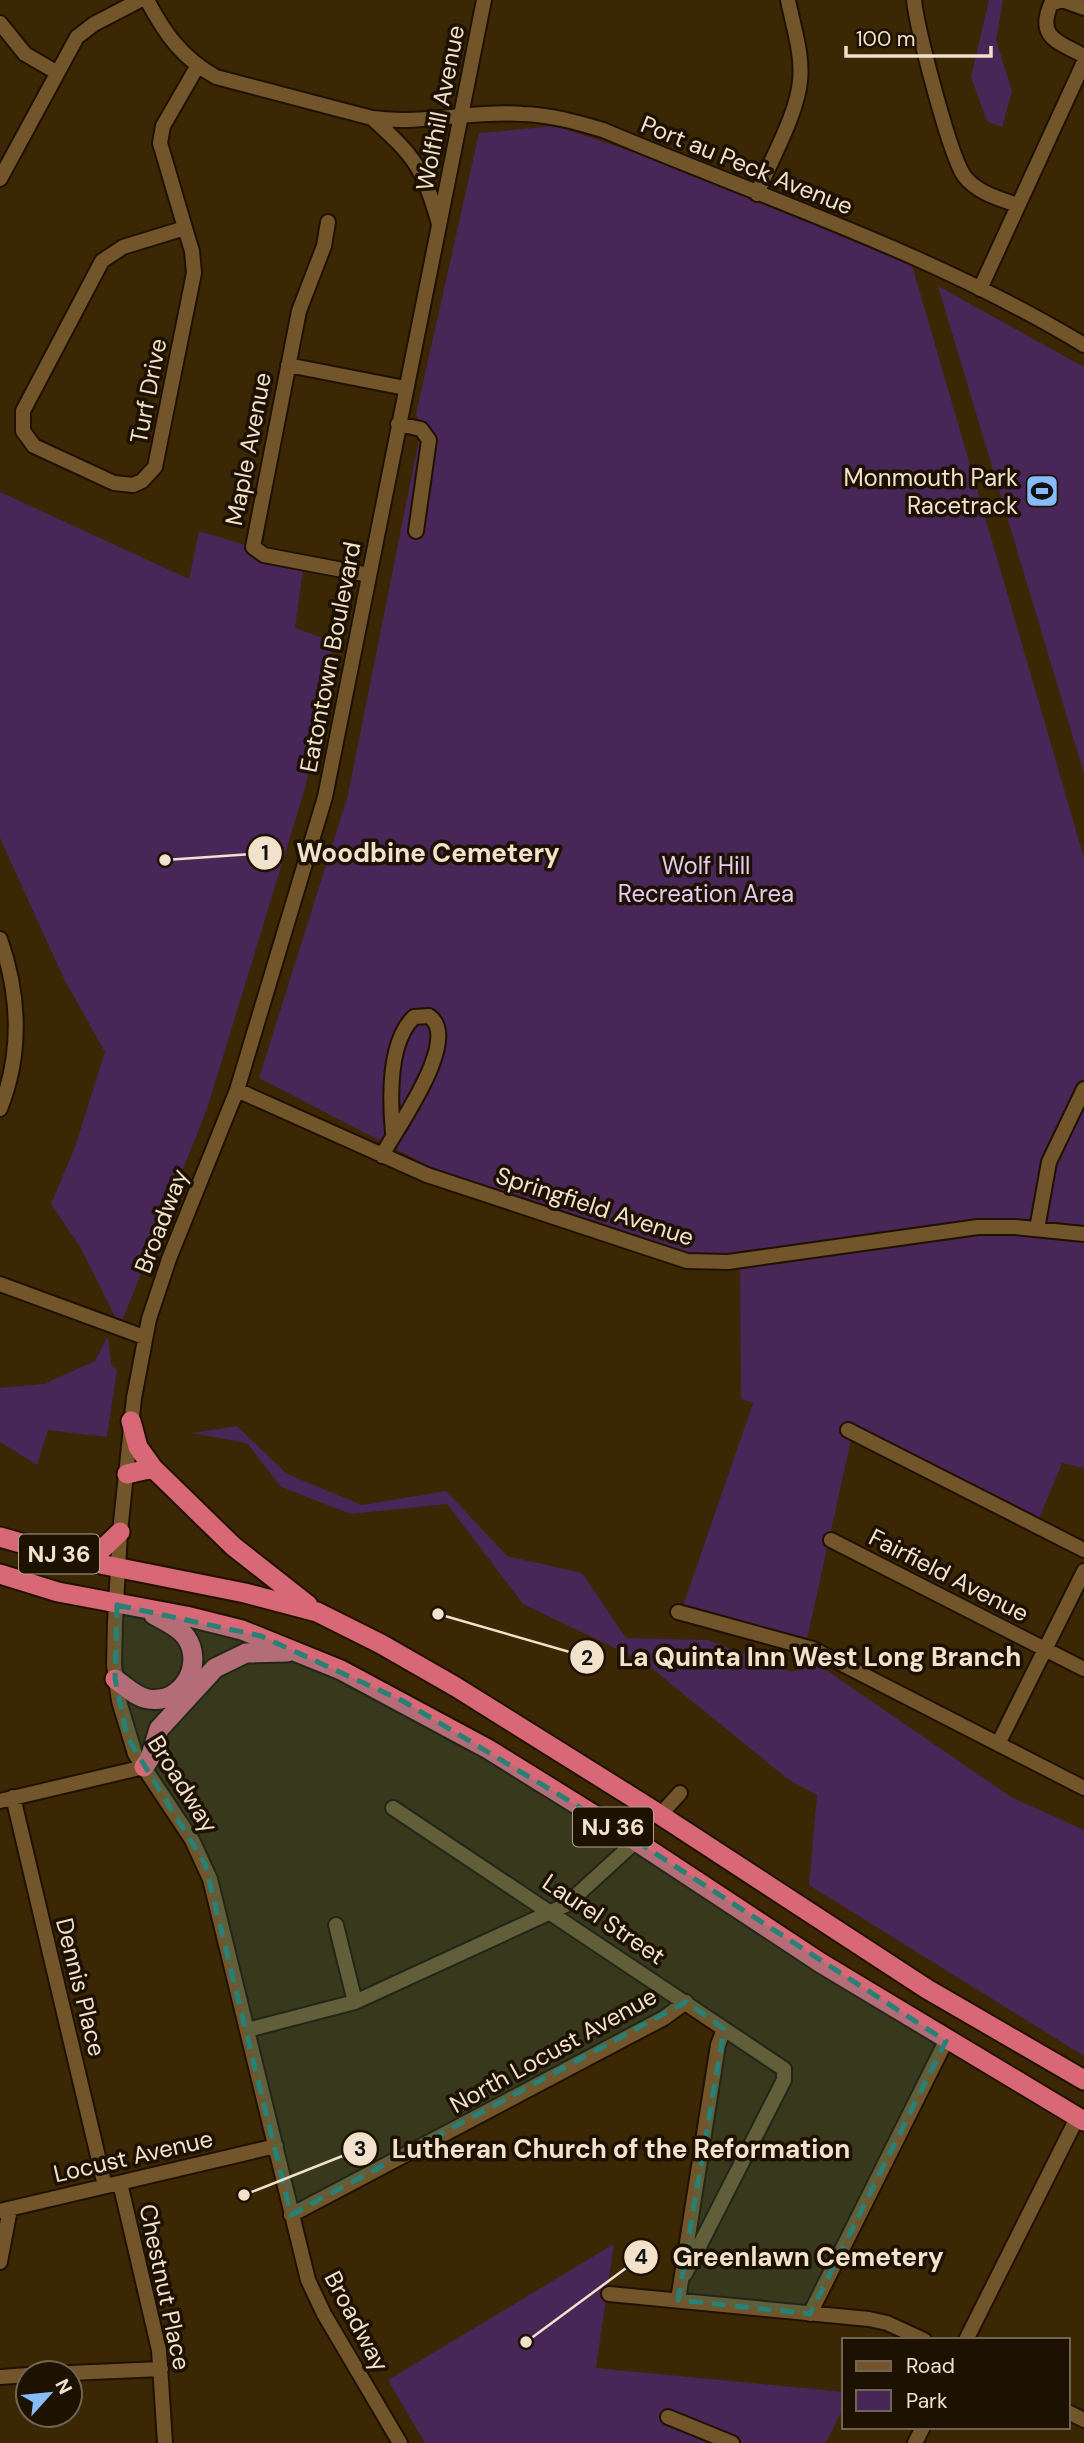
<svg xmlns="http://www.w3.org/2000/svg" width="1084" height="2443" font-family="'DM Sans',sans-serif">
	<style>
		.green { fill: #482657 }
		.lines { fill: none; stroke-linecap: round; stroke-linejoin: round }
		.minor-casing { stroke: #1f1100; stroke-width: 18 }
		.highway-casing { stroke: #1f1100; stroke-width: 23 }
		.minor { stroke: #72552b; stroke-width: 14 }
		.highway { stroke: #d86876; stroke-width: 19 }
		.marked { fill: #268177; fill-opacity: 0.2; stroke: #268177; stroke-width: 5; stroke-dasharray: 14 9; stroke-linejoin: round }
		.labels { text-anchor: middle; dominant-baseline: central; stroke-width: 7; stroke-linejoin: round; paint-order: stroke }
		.shield { fill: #1d1102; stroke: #b2a38f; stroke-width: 2 }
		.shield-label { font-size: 23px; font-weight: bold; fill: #f2e1cb }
		.street-label { font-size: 24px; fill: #f2e1cb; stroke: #1d1102 }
		.poi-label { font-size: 24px; fill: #f2e1cb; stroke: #1d1102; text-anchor: end }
		.park-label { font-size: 24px; fill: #e5caf2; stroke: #1d1102 }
		.leader { fill: none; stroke: #f2e1cb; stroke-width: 2.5 }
		.callout-dot { fill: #f2e1cb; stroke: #1d1102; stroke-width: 2.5 }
		.mark-label { font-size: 21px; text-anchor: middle; font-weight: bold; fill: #111 }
		.callout-label { font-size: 26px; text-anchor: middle; font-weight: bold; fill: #f2e1cb; stroke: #1d1102; stroke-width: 7; stroke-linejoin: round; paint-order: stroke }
	</style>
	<rect width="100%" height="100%" fill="#3c2705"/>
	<path class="green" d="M989,0H1003L996,40L1012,91L1002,127L987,121L971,77Z
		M556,126L702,175L912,265L1084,858V1468L1062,1463L1036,1526L853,1431L805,1648L681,1612L753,1403L741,1399L740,1261L686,1259L479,1192L259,1078L348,795L421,429L416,414L479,133Z
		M938,286L1084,367V774Z
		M0,492L189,579L199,531L304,563L295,628L334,642L306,785L207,1109L120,1326L79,1245L51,1204L75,1147L105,1052L64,979L0,838Z
		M108,1336L111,1364L117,1370L107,1437L48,1430L37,1465L0,1442V1388L44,1384L95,1361Z
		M237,1426L287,1474L362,1505L446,1491L507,1556L582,1573L626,1638L708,1640L792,1672L813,1661L1011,1797L1084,1830V2056L809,1885L817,1795L789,1780L644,1662L523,1604L447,1504L351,1514L281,1487L247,1443L192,1433Z
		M614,2244L596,2368L844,2392V2406L826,2443H425L388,2380Z"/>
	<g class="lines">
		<defs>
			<path id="minor" d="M147,0C165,34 182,58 216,77L372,118C423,125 472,110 523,114C551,115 576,122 603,130C764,198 934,254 1084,345
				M914,0C917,28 950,158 965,177C978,193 998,198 1017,205
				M1084,8L1062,0L1051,4C1036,38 1059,42 1084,56
				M0,23L25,54L56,72
				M372,118C415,157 423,167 439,224
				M0,179L77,37L94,24L140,0
				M757,194C770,161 797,115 800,81C803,54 793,26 788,0
				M328,222L324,246L299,311L253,547L264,555L369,575
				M185,228L192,251L194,273L155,467L142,481L133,485L114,483L34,446L23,431V411L102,261L123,247Z
				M185,228L160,143L163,126L197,67
				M980,289L1084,62
				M288,365L405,388
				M398,424L421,429L429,440L416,531
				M0,939C20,995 22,1054 0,1109
				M237,1090L427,1175L687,1261L728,1262L978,1227H1015L1084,1234
				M382,1156C394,1131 463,1039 429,1016L414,1017C388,1042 390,1100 393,1133
				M1037,1229L1049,1162L1084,1089
				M0,1284L144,1337
				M848,1430L1084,1550
				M831,1540L1084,1669
				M678,1612L813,1649L1084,1788
				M998,1744L1084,1571
				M13,1797L105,2186
				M0,1801L144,1767
				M393,1808L784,2069V2080L685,2274
				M660,1815L680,1793
				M336,1925L355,2002
				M247,2030L355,2002L566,1905L636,1841
				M120,2183L159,2350L165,2443
				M0,2211L276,2146
				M291,2215L664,2018L686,2002
				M0,2262L10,2209
				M609,2294L869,2319L887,2323L924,2340
				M678,2300L718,2045L724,2029
				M810,2314L946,2041
				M966,2340L1077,2118
				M70,2373L161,2369
				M0,2377L28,2375
				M1068,2412L1084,2420
				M668,2417L732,2443
				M400,2443L324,2314L308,2280L210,1879L192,1840L135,1754L119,1701L114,1665L115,1622L120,1532L134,1398L149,1319L169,1259L237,1090L325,797L484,0
				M915,2443L923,2427"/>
			<path id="highway" d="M131,1421L138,1447L153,1468L233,1546L308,1605
				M127,1474L153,1468
				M0,1537L80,1560L245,1593L317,1612L381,1644L456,1687L648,1807L927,1989L1084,2080
				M80,1560L98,1553L120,1532
				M0,1574L58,1592L186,1616L242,1630L341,1670L488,1749L636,1841L821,1963L1084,2121
				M115,1679C125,1686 136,1697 148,1699C182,1705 205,1664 186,1637C179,1627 165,1621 154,1615
				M144,1767L150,1758L159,1729L215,1668L246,1653L287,1652"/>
		</defs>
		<use href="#minor" class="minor-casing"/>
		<use href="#highway" class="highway-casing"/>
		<use href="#minor" class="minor"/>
		<use href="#highway" class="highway"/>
	</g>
	<path class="marked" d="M117,1605L261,1636L403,1701L636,1841L946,2041L810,2314L678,2300L724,2029L686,2002L291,2215L205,1864L127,1737L115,1679Z"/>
	<defs>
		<symbol id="stadium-square" viewBox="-11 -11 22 22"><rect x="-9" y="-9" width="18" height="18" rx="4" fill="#87bbfb" stroke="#1d1102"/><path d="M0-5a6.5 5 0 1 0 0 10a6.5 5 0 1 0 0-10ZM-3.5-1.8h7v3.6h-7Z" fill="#111"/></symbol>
	</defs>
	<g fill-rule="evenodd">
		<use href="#stadium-square" x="1023" y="472" width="38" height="38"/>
	</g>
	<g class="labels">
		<g class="shield">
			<rect x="19" y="1534.5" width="80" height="39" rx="5"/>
			<rect x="573" y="1807.5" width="80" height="39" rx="5"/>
		</g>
		<g class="shield-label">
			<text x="59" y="1554">NJ 36</text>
			<text x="613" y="1827">NJ 36</text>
		</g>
		<g class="street-label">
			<text transform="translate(440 108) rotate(-79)">Wolfhill Avenue</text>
			<text transform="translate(747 165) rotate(22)">Port au Peck Avenue</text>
			<text transform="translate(148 391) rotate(-79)">Turf Drive</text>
			<text transform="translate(248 449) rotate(-79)">Maple Avenue</text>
			<text transform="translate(330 657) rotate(-79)">Eatontown Boulevard</text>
			<text transform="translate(595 1206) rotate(18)">Springfield Avenue</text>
			<text transform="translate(161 1221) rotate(-69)">Broadway</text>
			<text transform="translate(949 1575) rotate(27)">Fairfield Avenue</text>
			<text transform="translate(183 1784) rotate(58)">Broadway</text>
			<text transform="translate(604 1919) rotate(34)">Laurel Street</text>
			<text transform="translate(81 1987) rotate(76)">Dennis Place</text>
			<text transform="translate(553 2050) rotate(-29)">North Locust Avenue</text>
			<text transform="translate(133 2156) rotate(-13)">Locust Avenue</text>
			<text transform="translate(165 2287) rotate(78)">Chestnut Place</text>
			<text transform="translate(357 2321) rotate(62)">Broadway</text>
		</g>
		<g class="poi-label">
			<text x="1018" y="477">Monmouth Park<tspan x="1018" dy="28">Racetrack</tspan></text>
		</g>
		<g class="park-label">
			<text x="706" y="865">Wolf Hill<tspan x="706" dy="28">Recreation Area</tspan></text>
		</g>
	</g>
	<path class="leader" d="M165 860L265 853M438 1614L587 1657M244 2195L360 2149M526 2342L641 2257"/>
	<g class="callout-dot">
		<circle cx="165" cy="860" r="7"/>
		<circle cx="438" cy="1614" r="7"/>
		<circle cx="244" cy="2195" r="7"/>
		<circle cx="526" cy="2342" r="7"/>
		<circle cx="265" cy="853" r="18"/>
		<circle cx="587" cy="1657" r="18"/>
		<circle cx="360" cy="2149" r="18"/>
		<circle cx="641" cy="2257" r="18"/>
	</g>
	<g class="mark-label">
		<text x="265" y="860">1</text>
		<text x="587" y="1665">2</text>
		<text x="360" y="2156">3</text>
		<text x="641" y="2264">4</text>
	</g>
	<g class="callout-label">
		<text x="428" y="862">Woodbine Cemetery</text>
		<text x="820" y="1666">La Quinta Inn West Long Branch</text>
		<text x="621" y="2158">Lutheran Church of the Reformation</text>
		<text x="808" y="2266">Greenlawn Cemetery</text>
	</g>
	<rect x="842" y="2338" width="228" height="91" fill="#1d1102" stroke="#726452" stroke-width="2"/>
	<rect x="856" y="2361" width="35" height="10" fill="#72552b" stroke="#726452" stroke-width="2"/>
	<text x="906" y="2373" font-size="21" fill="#f2e1cb">Road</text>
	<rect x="856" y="2390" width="35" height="21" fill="#482657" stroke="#726452" stroke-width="2"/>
	<text x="906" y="2408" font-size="21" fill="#f2e1cb">Park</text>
	<g transform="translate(49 2394) rotate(63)"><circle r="33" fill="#1d1102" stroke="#726452" stroke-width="2"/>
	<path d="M0-5L12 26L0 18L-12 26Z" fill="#87bbfb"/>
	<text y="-10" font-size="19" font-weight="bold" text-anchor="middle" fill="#f2e1cb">N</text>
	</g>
	<path d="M846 46v10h145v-10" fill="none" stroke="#f2e1cb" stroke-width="3.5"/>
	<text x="856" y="46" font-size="21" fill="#f2e1cb" stroke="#1d1102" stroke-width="5" paint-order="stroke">100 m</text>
</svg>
